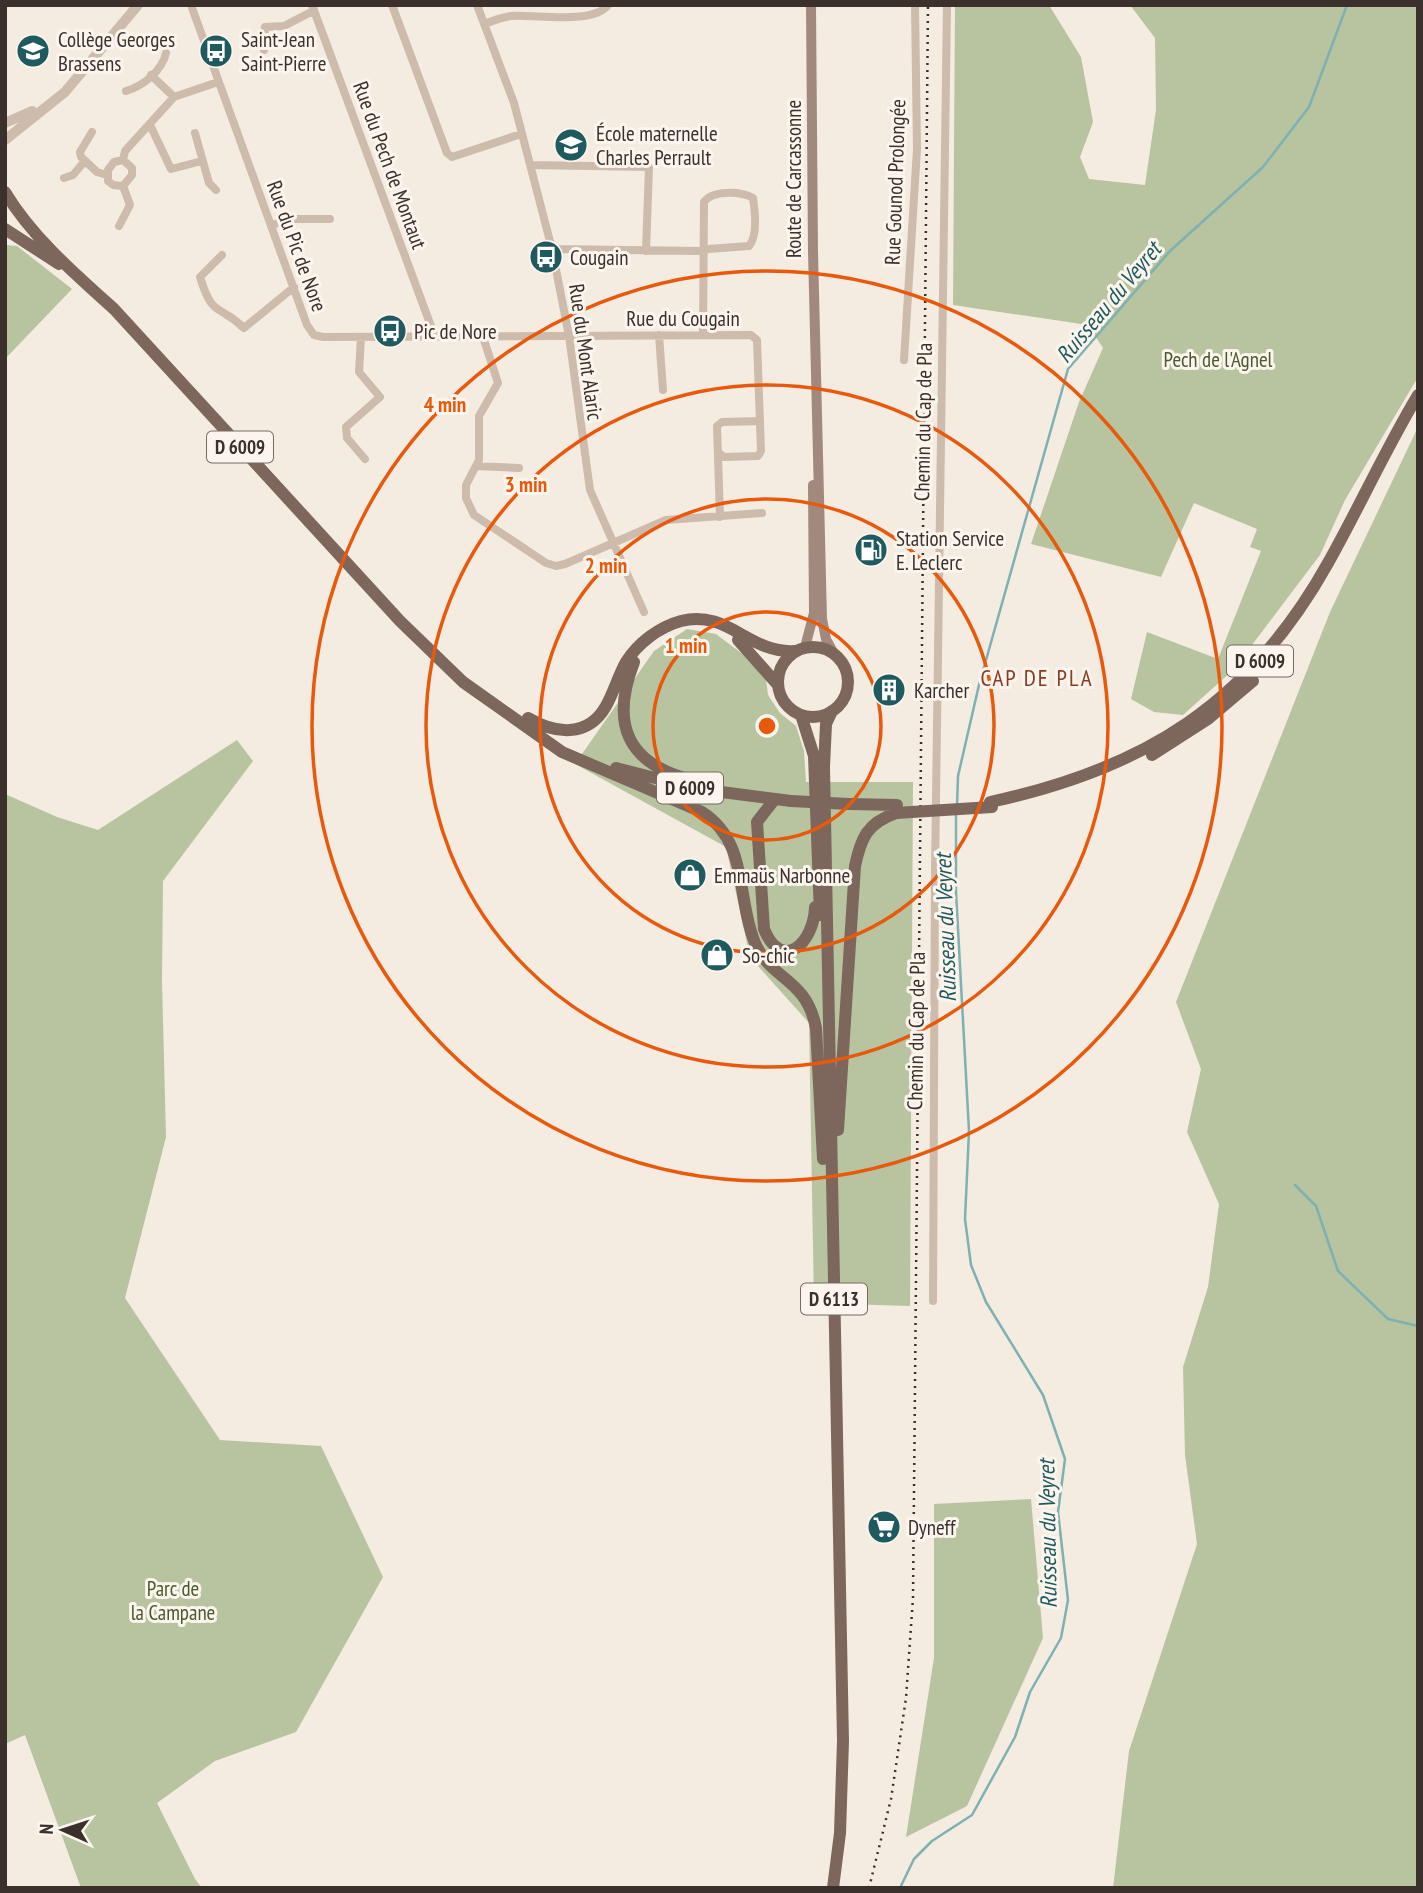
<svg xmlns="http://www.w3.org/2000/svg" width="1423" height="1893" font-family="'PT Sans Narrow',sans-serif">
	<style>
		.green { fill: #b8c4a0 }
		.lines { fill: none; stroke-linecap: round; stroke-linejoin: round }
		.stream { stroke: #7fb0b2; stroke-width: 2.5 }
		.minor { stroke: #cdbbac; stroke-width: 8 }
		.tertiary { stroke: #cdbbac; stroke-width: 10 }
		.secondary { stroke: #a18a7d; stroke-width: 10 }
		.primary { stroke: #7d675c; stroke-width: 12 }
		.rail { stroke: #3b302b; stroke-width: 2.5; stroke-dasharray: 2 5; stroke-linecap: butt }
		.primary-bridge { stroke: #7d675c; stroke-width: 12 }
		.ring { fill: none; stroke: #e8590c; stroke-width: 3.5 }
		.labels { text-anchor: middle; dominant-baseline: central; stroke-width: 6; stroke-linejoin: round; paint-order: stroke }
		.shield { fill: #fbf5ee; stroke: #756b66; stroke-width: 2 }
		.shield-label { font-size: 19px; font-weight: bold; fill: #3b302b }
		.poi-label { font-size: 21px; fill: #3b302b; stroke: #fbf5ee; text-anchor: start }
		.street-label { font-size: 21px; fill: #3b302b; stroke: #fbf5ee }
		.park-label { font-size: 21px; fill: #4a5a2e; stroke: #fbf5ee }
		.water-label { font-size: 23px; font-style: italic; fill: #1f5a5e; stroke: #fbf5ee }
		.neighbourhood-label { font-size: 23px; letter-spacing: 2px; fill: #8c3b22; stroke: #fbf5ee }
		.centre { fill: #e8590c; stroke: #fbf5ee; stroke-width: 3.5 }
		.ring-label { font-size: 21px; text-anchor: middle; font-weight: bold; fill: #e8590c; stroke: #fbf5ee; stroke-width: 6; stroke-linejoin: round; paint-order: stroke }
	</style>
	<rect width="100%" height="100%" fill="#f4ebe1"/>
	<path class="green" d="M955,5H1049L1081,57L1093,122L1080,157L1089,179L1145,185L1156,110L1155,38L1130,5H1418V377L1345,500L1320,555L1233,670L1183,715L1154,712L1131,699L1147,632L1218,659L1261,551L1250,547L1257,529L1194,503L1161,577L1031,544L1079,402L1103,348L1088,325L953,305Z
		M5,245L17,246L72,289L5,359Z
		M1418,427V1888H1113L1129,1751L1197,1544L1185,1455L1183,1367L1208,1287L1219,1204L1187,1132L1201,1069L1176,1002L1330,612Z
		M687,629L716,634L765,671L768,695L780,713L796,726L804,751L806,782H913L910,1306L814,1303L809,1023L750,957L726,847L575,764L654,651Z
		M237,740L253,761L163,881L162,981L166,1137L125,1298L220,1440L321,1446L383,1577L296,1732L215,1761L157,1803L195,1879L202,1888H81L25,1735L5,1744V794L57,817L98,830Z
		M1031,1499L1043,1638L967,1806L906,1837L934,1658V1504Z"/>
	<g class="lines">
		<path class="stream" d="M957,806L958,776L979,685L1068,369L1170,251L1263,167L1309,107L1347,5
			M1295,1185L1316,1206L1338,1271L1388,1319L1418,1326
			M900,1888L914,1859L932,1841L972,1815L1015,1737L1030,1692L1061,1638L1068,1600L1058,1512L1065,1459L1043,1395L986,1302L971,1265L965,1219L969,1131L956,892V813"/>
		<path class="minor" d="M191,5L307,325L314,335L323,337L751,335L757,340L761,451L758,456L724,457L718,452
			M312,5L435,337
			M392,5L447,153L452,157L521,134
			M477,5L514,103L552,249L569,336L590,490L644,612
			M484,24C493,21 502,17 511,16C535,14 593,25 608,5
			M264,50L265,27L284,26L313,11
			M151,75L174,97
			M126,91C143,86 162,71 166,53
			M150,125L171,169L202,161
			M92,132L80,152L81,157L97,172L107,175
			M195,133L209,183L216,190
			M123,160L114,162L108,170V181L113,185L123,186L132,175V168L123,160L125,151L174,97L218,82
			M531,165L649,167L646,251
			M64,178L73,175L84,162
			M272,225L292,219H330
			M119,226L130,205L123,186
			M552,249L700,251L708,249L749,246C758,236 755,211 753,198C741,191 712,190 704,202L703,333
			M222,255L200,277C213,319 218,303 244,328L294,287
			M659,335L663,390
			M361,337L359,372L380,397L346,427L347,438L365,459
			M483,337L498,383L479,416V460L466,485V498L474,515L546,563L556,566L565,564L666,520L762,513
			M904,360L917,149L915,5
			M476,466L519,468
			M720,517L717,426L722,422L760,421
			M933,1301L935,871L947,5"/>
		<path class="tertiary" d="M5,123L32,111
			M5,140L65,92L138,5"/>
		<path class="secondary" d="M811,5L813,251L822,619L826,639L834,654
			M805,647L814,613L813,485"/>
		<path class="primary" d="M5,192C32,237 75,274 114,309L400,621L463,682L562,752L702,812C749,842 736,898 755,943C771,981 806,977 816,1028L823,1159
			M5,229L59,264
			M738,640L778,685
			M778 682a35 35 0 1 1 70 0a35 35 0 1 1-70 0Z
			M634,662C610,724 627,764 692,780
			M832,711L826,724L824,767L843,1741L840,1833L833,1888
			M801,715L814,756L820,915
			M528,718C555,734 588,738 606,706C614,692 618,676 626,662C638,643 659,627 681,621C728,609 749,654 795,651
			M1152,755L1208,719L1253,681
			M616,768L698,789L791,801
			M774,800L757,822L764,929C782,973 814,943 815,907
			M990,802C1145,769 1250,703 1328,563C1359,508 1385,450 1418,395
			M849,804L897,805
			M838,1130L855,866C861,838 867,823 896,813"/>
		<path class="rail" d="M869,1888L891,1799L906,1698L913,1598L928,5"/>
		<path class="primary-bridge" d="M791,801L849,804
			M896,813L992,807"/>
	</g>
	<g class="ring">
		<circle cx="767" cy="726" r="114"/>
		<circle cx="767" cy="726" r="227"/>
		<circle cx="767" cy="726" r="341"/>
		<circle cx="767" cy="726" r="455"/>
	</g>
	<defs>
		<symbol id="school-disc" viewBox="-11 -11 22 22"><circle r="9.5" fill="#1f5a5e" stroke="#fbf5ee"/><path d="M0-5L7-2L0 1L-7-2ZM-4 1L0 2.5L4 1V4Q0 6-4 4Z" fill="#fff"/></symbol>
		<symbol id="bus-disc" viewBox="-11 -11 22 22"><circle r="9.5" fill="#1f5a5e" stroke="#fbf5ee"/><path d="M-5-6H5V4H4V6H2V4H-2V6H-4V4H-5ZM-3.5-4V0h7V-4ZM-3.5 1.2v1.5H-2V1.2ZM2 1.2v1.5H3.5V1.2Z" fill="#fff"/></symbol>
		<symbol id="fuel-disc" viewBox="-11 -11 22 22"><circle r="9.5" fill="#1f5a5e" stroke="#fbf5ee"/><path d="M-5.5-6h7V0h2V4h1.3V-2.5L3-4.5l.8-.8L6-3V5H2.5V1h-1V6h-7ZM-4.2-4.7v3.2H.2V-4.7Z" fill="#fff"/></symbol>
		<symbol id="building-disc" viewBox="-11 -11 22 22"><circle r="9.5" fill="#1f5a5e" stroke="#fbf5ee"/><path d="M-4-6H4V6H1V3H-1V6H-4ZM-2.5-4.3h1.7v1.8h-1.7ZM.8-4.3h1.7v1.8H.8ZM-2.5-1h1.7V.8h-1.7ZM.8-1h1.7V.8H.8Z" fill="#fff"/></symbol>
		<symbol id="shop-disc" viewBox="-11 -11 22 22"><circle r="9.5" fill="#1f5a5e" stroke="#fbf5ee"/><path d="M-5-2.5h2.3a2.7 3.5 0 0 1 5.4 0H5L5.5 6h-11ZM-1.5-2.5h3a1.5 2.3 0 0 0-3 0Z" fill="#fff"/></symbol>
		<symbol id="supermarket-disc" viewBox="-11 -11 22 22"><circle r="9.5" fill="#1f5a5e" stroke="#fbf5ee"/><path d="M-6-5.5h2.5l.6 2H6L4.5 2H-2.5L-4.4-4H-6ZM-1.5 3.2a1.3 1.3 0 1 0 .1 0ZM3 3.2a1.3 1.3 0 1 0 .1 0Z" fill="#fff"/></symbol>
	</defs>
	<g fill-rule="evenodd">
		<use href="#school-disc" x="14" y="32" width="38" height="38"/>
		<use href="#bus-disc" x="197" y="32" width="38" height="38"/>
		<use href="#school-disc" x="552" y="126" width="38" height="38"/>
		<use href="#bus-disc" x="527" y="238" width="38" height="38"/>
		<use href="#bus-disc" x="371" y="312" width="38" height="38"/>
		<use href="#fuel-disc" x="852" y="531" width="38" height="38"/>
		<use href="#building-disc" x="870" y="671" width="38" height="38"/>
		<use href="#shop-disc" x="671" y="856" width="38" height="38"/>
		<use href="#shop-disc" x="698" y="936" width="38" height="38"/>
		<use href="#supermarket-disc" x="865" y="1508" width="38" height="38"/>
	</g>
	<g class="labels">
		<g class="shield">
			<rect x="207" y="431.5" width="66" height="31" rx="5"/>
			<rect x="1227" y="645.5" width="66" height="31" rx="5"/>
			<rect x="657" y="772.5" width="66" height="31" rx="5"/>
			<rect x="801" y="1283.5" width="66" height="31" rx="5"/>
		</g>
		<g class="shield-label">
			<text x="240" y="447">D 6009</text>
			<text x="1260" y="661">D 6009</text>
			<text x="690" y="788">D 6009</text>
			<text x="834" y="1299">D 6113</text>
		</g>
		<g class="poi-label">
			<text x="58" y="39">Collège Georges<tspan x="58" dy="24">Brassens</tspan></text>
			<text x="241" y="39">Saint-Jean<tspan x="241" dy="24">Saint-Pierre</tspan></text>
			<text x="596" y="133">École maternelle<tspan x="596" dy="24">Charles Perrault</tspan></text>
			<text x="570" y="257">Cougain</text>
			<text x="414" y="331">Pic de Nore</text>
			<text x="896" y="538">Station Service<tspan x="896" dy="24">E. Leclerc</tspan></text>
			<text x="914" y="690">Karcher</text>
			<text x="714" y="875">Emmaüs Narbonne</text>
			<text x="742" y="955">So-chic</text>
			<text x="908" y="1527">Dyneff</text>
		</g>
		<g class="street-label">
			<text transform="translate(390 165) rotate(70)">Rue du Pech de Montaut</text>
			<text transform="translate(793 179) rotate(-90)">Route de Carcassonne</text>
			<text transform="translate(895 182) rotate(-88)">Rue Gounod Prolongée</text>
			<text transform="translate(297 246) rotate(70)">Rue du Pic de Nore</text>
			<text x="683" y="318">Rue du Cougain</text>
			<text transform="translate(586 352) rotate(82)">Rue du Mont Alaric</text>
			<text transform="translate(923 422) rotate(-89)">Chemin du Cap de Pla</text>
			<text transform="translate(916 1031) rotate(-89)">Chemin du Cap de Pla</text>
		</g>
		<g class="park-label">
			<text x="1218" y="359">Pech de l'Agnel</text>
			<text x="173" y="1588">Parc de<tspan x="173" dy="24">la Campane</tspan></text>
		</g>
		<g class="water-label">
			<text transform="translate(1108 302) rotate(-50)">Ruisseau du Veyret</text>
			<text transform="translate(945 928) rotate(-92)">Ruisseau du Veyret</text>
			<text transform="translate(1047 1534) rotate(-91)">Ruisseau du Veyret</text>
		</g>
		<g class="neighbourhood-label">
			<text x="1037" y="677">CAP DE PLA</text>
		</g>
	</g>
	<circle cx="767" cy="726" r="10" class="centre"/>
	<g class="ring-label">
		<text x="445" y="412">4 min</text>
		<text x="526" y="492">3 min</text>
		<text x="606" y="573">2 min</text>
		<text x="686" y="653">1 min</text>
	</g>
	<rect width="1423" height="1893" fill="none" stroke="#3b302b" stroke-width="14"/>
	<g transform="translate(63 1830) rotate(273)" stroke="#fbf5ee" stroke-width="5" paint-order="stroke">
	<path d="M0-5L12 26L0 18L-12 26Z" fill="#3b302b"/>
	<text y="-10" font-size="19" font-weight="bold" text-anchor="middle" fill="#3b302b">N</text>
	</g>
</svg>
